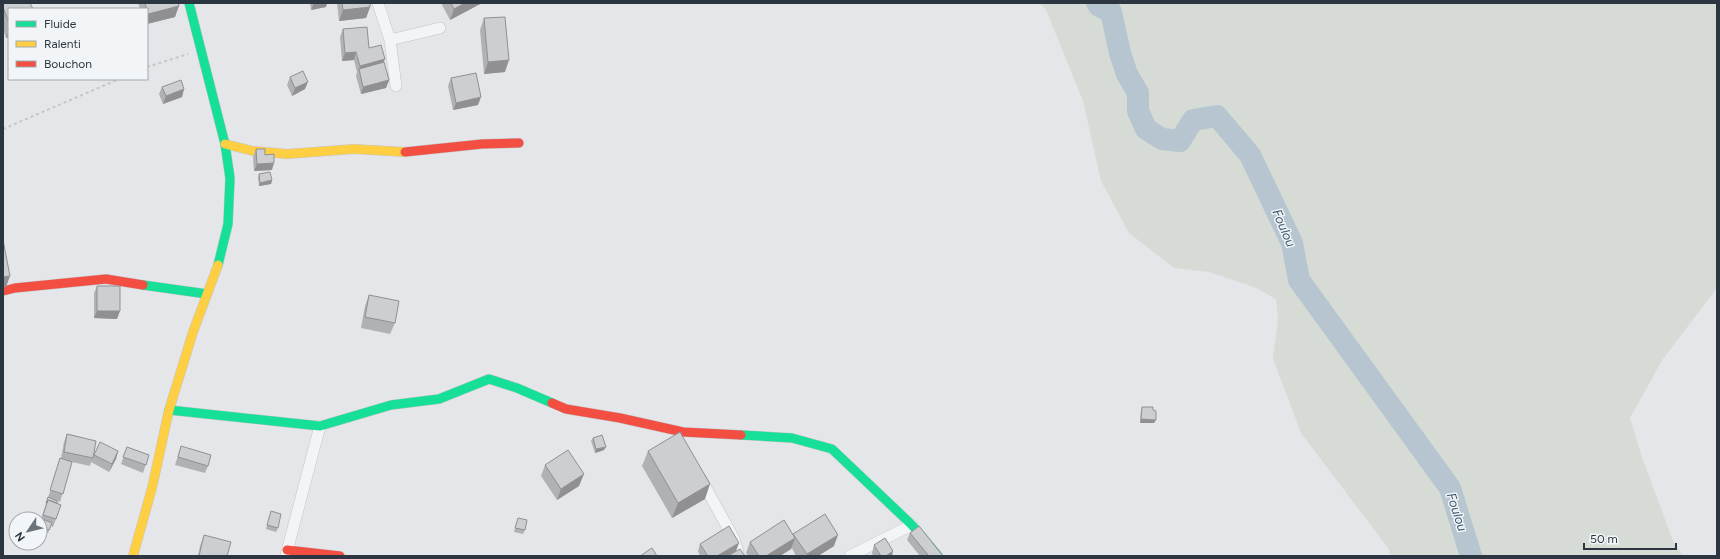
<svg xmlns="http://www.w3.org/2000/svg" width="1720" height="559" font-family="Figtree,sans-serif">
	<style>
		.green { fill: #d6dcd5 }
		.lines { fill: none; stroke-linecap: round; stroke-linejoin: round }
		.river { stroke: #b6c5d0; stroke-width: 22 }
		.street-casing { stroke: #c2c4c7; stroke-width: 12 }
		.fast-casing { stroke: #c2c4c7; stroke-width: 10 }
		.slow-casing { stroke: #c2c4c7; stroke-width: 10 }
		.jam-casing { stroke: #c2c4c7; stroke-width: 10 }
		.path { stroke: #c4c7c8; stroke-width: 2; stroke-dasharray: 3 3; stroke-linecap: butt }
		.street { stroke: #f3f4f5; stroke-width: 11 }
		.fast { stroke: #16e098; stroke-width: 9 }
		.slow { stroke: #ffcf43; stroke-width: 9 }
		.jam { stroke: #f24e42; stroke-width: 9 }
		.wall { fill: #b0b1b4 }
		.shaded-wall { fill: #909092 }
		.building { fill: #cdced1; stroke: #909092 }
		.labels { text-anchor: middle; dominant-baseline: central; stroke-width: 3; stroke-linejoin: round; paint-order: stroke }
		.water-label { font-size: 13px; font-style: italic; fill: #3a5970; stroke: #f2f5f7 }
	</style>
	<rect width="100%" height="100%" fill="#e4e6e9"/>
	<path class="green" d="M1040,3H1717V288L1663,359L1630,418L1642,457L1673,541L1683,556H1391L1388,548L1301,433L1273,359L1278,320L1276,299L1254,287L1209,272L1174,268L1129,233L1101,181L1083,101L1046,10Z"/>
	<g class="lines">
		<path class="river" d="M1097,3L1099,6L1111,12L1120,53L1127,74L1138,93V111L1146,129L1162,139L1180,141L1193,120L1217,116L1250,155L1292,243L1299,280L1450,488L1471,556"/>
		<defs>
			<path id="street" d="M378,3L390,40
				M396,86L390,40L440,28
				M701,479L734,539L739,556
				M286,555L320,426
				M850,556L912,525"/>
			<path id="fast" d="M189,3L225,144L230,178L228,224L218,265
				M143,285L207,294
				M169,410L320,426L391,405L439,399L489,379L517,388L552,403
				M741,435L792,438L832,449L912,525L938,556"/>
			<path id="slow" d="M225,144L253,151L287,154L354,149L405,152
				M133,556L152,488L169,410L193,332L218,265"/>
			<path id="jam" d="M405,152L482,144L519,143
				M3,291L15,288L106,279L143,285
				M552,403L566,409L620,418L683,432L741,435
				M287,550L340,556"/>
		</defs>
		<use href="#street" class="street-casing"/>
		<use href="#fast" class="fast-casing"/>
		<use href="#slow" class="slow-casing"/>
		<use href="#jam" class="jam-casing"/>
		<path class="path" d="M147,67L188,54
			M3,129L119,79"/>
		<use href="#street" class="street"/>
		<use href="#fast" class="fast"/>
		<use href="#slow" class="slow"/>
		<use href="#jam" class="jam"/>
	</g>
	<path class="wall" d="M3,3L9,9V37L6,38L3,29Z
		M138,3H178L175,17L147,24V9H140Z
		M310,3H327L326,7L311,10Z
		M337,3H370V7L366,18L339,21Z
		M441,3H482L450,20Z
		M484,18L505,72L484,74L480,30Z
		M343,29L369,48L384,62L389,80L386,88L361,94L356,76L357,72L354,60L342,61L340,37Z
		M290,77L305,89L292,96L287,85Z
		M451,78L478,105L453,110L448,86Z
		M162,87L184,89L182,97L163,104L159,94Z
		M256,149L265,155L272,170L254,171L253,157Z
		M259,174L272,180L271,184L259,186L258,178Z
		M97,286L117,319L94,318V293Z
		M369,295L395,323L390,334L361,328L365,306Z
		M1142,407L1154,423H1140L1141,410Z
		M67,434L93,455L118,451L116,459L109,472L91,462L90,466L72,462L60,502L57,501V503L61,505L53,527L51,526L48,533L40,530V519H41L45,507L58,466L60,458H61L64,442Z
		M593,438L604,450L595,453L591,441Z
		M181,446L208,466L205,473L175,465Z
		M127,447L149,455L143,473L121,464Z
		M648,451L705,499L672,518L642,466Z
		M545,465L579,486L557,500L541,476Z
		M271,511L278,528L276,532L266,529Z
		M518,518L525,530L523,534L514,532Z
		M910,533L943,556H920L907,540Z
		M793,534L834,546L818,556H796L792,548L791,549L780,556H748L746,553L750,542L793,535Z
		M204,535L227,556H198L200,546Z
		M700,544L736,551L727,556H700L698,551Z
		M874,545L892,556H873L872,553Z"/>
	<path class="shaded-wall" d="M314,3H327L326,7L311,10Z
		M465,3H482L450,20L454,9Z
		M179,6L175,17L147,24V17L148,14Z
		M370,7L366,18L339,21L343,10Z
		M9,30V37L6,38Z
		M356,52L354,60L342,61L345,53Z
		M385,59L382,66L359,70L360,66Z
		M509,60L505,72L484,74L488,62Z
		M389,80L386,88L361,94L363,87Z
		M308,82L305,89L292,96L295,88Z
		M184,89L182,97L163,104L166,96Z
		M481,97L478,105L453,110L456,103Z
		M274,163L272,170L254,171L257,164Z
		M272,180L271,184L259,186L260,183Z
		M10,276L6,287L3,288V277Z
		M97,311H120L117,319L94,318Z
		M1141,419L1156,420L1154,423H1140Z
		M606,447L604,450L595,453L596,449Z
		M118,451L116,459L109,472L112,464Z
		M584,474L579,486L557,500L561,489Z
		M710,484L705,499L672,518L678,503Z
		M838,535L834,546L818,556H806L807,554Z
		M795,538L791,549L780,556H766Z
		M739,543L736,551L727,556H717Z
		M893,551L892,556H886Z"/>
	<path class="building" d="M3,3H30L33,9H9V23L3,7Z
		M145,3H178L179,6L148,14Z
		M342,3H370V7L343,10Z
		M451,3H465L454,9Z
		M505,17L509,60L488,62L484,18Z
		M367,27L369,48L381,45L385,59L360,66L356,52L345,53L343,29Z
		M384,62L389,80L363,87L359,69Z
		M303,71L308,82L295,88L290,77Z
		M476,73L481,97L456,103L451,78Z
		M181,80L184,89L166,96L162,87Z
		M256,149H265V155L274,154V163L257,164Z
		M270,172L272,180L260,183L259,174Z
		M3,240L10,276L3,277Z
		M97,286H120V311H97Z
		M369,295L399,301L395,323L365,317Z
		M1142,407H1153V410L1156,411V420L1141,419Z
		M680,432L710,484L678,503L648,451Z
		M67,434L96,441L93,458L64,452Z
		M602,435L606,447L596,449L593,438Z
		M100,442L118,451L112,464L94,455Z
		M181,446L211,455L208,466L178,457Z
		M127,447L149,455L146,465L123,457Z
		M568,450L584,474L561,489L545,465Z
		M60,458L72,462L63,494L50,490Z
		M48,497L57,501V503L48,500L47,503H46Z
		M48,500L61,505L56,519L43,515Z
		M271,511L281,514L278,528L267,525Z
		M825,514L838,535L807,554L793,534Z
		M40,518L52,523L49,530L40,526Z
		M518,518L527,520L525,530L515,528Z
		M784,520L795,538L766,556H759L750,542Z
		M729,526L739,543L717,556H708L700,544Z
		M919,526L943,556H929L910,533Z
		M204,535L231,542L227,556H199Z
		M885,538L893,551L886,556H881L874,545Z
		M652,548L657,556H640Z
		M740,549L745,556H728Z"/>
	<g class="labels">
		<g class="water-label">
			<text transform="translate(1284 228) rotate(67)">Foulou</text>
			<text transform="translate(1457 512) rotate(72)">Foulou</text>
		</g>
	</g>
	<rect width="1720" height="559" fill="none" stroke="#2c3640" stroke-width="8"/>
	<rect x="8" y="8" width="140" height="72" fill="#f2f5f7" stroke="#a3a9ae"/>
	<rect x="16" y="21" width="20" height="6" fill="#16e098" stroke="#a3a9ae"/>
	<text x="44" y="28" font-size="12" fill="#2c3640">Fluide</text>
	<rect x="16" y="41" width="20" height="6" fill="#ffcf43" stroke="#a3a9ae"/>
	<text x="44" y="48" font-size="12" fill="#2c3640">Ralenti</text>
	<rect x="16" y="61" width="20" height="6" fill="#f24e42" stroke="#a3a9ae"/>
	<text x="44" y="68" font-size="12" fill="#2c3640">Bouchon</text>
	<g transform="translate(28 531) rotate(235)"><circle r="19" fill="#f2f5f7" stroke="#a3a9ae"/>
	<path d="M0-3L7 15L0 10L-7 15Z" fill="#6c747b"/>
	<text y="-6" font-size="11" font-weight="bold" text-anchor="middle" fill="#2c3640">N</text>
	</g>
	<path d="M1584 543v6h92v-6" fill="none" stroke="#2c3640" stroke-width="2"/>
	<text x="1590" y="543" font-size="12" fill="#2c3640" stroke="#f2f5f7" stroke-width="3" paint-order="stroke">50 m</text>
</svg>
